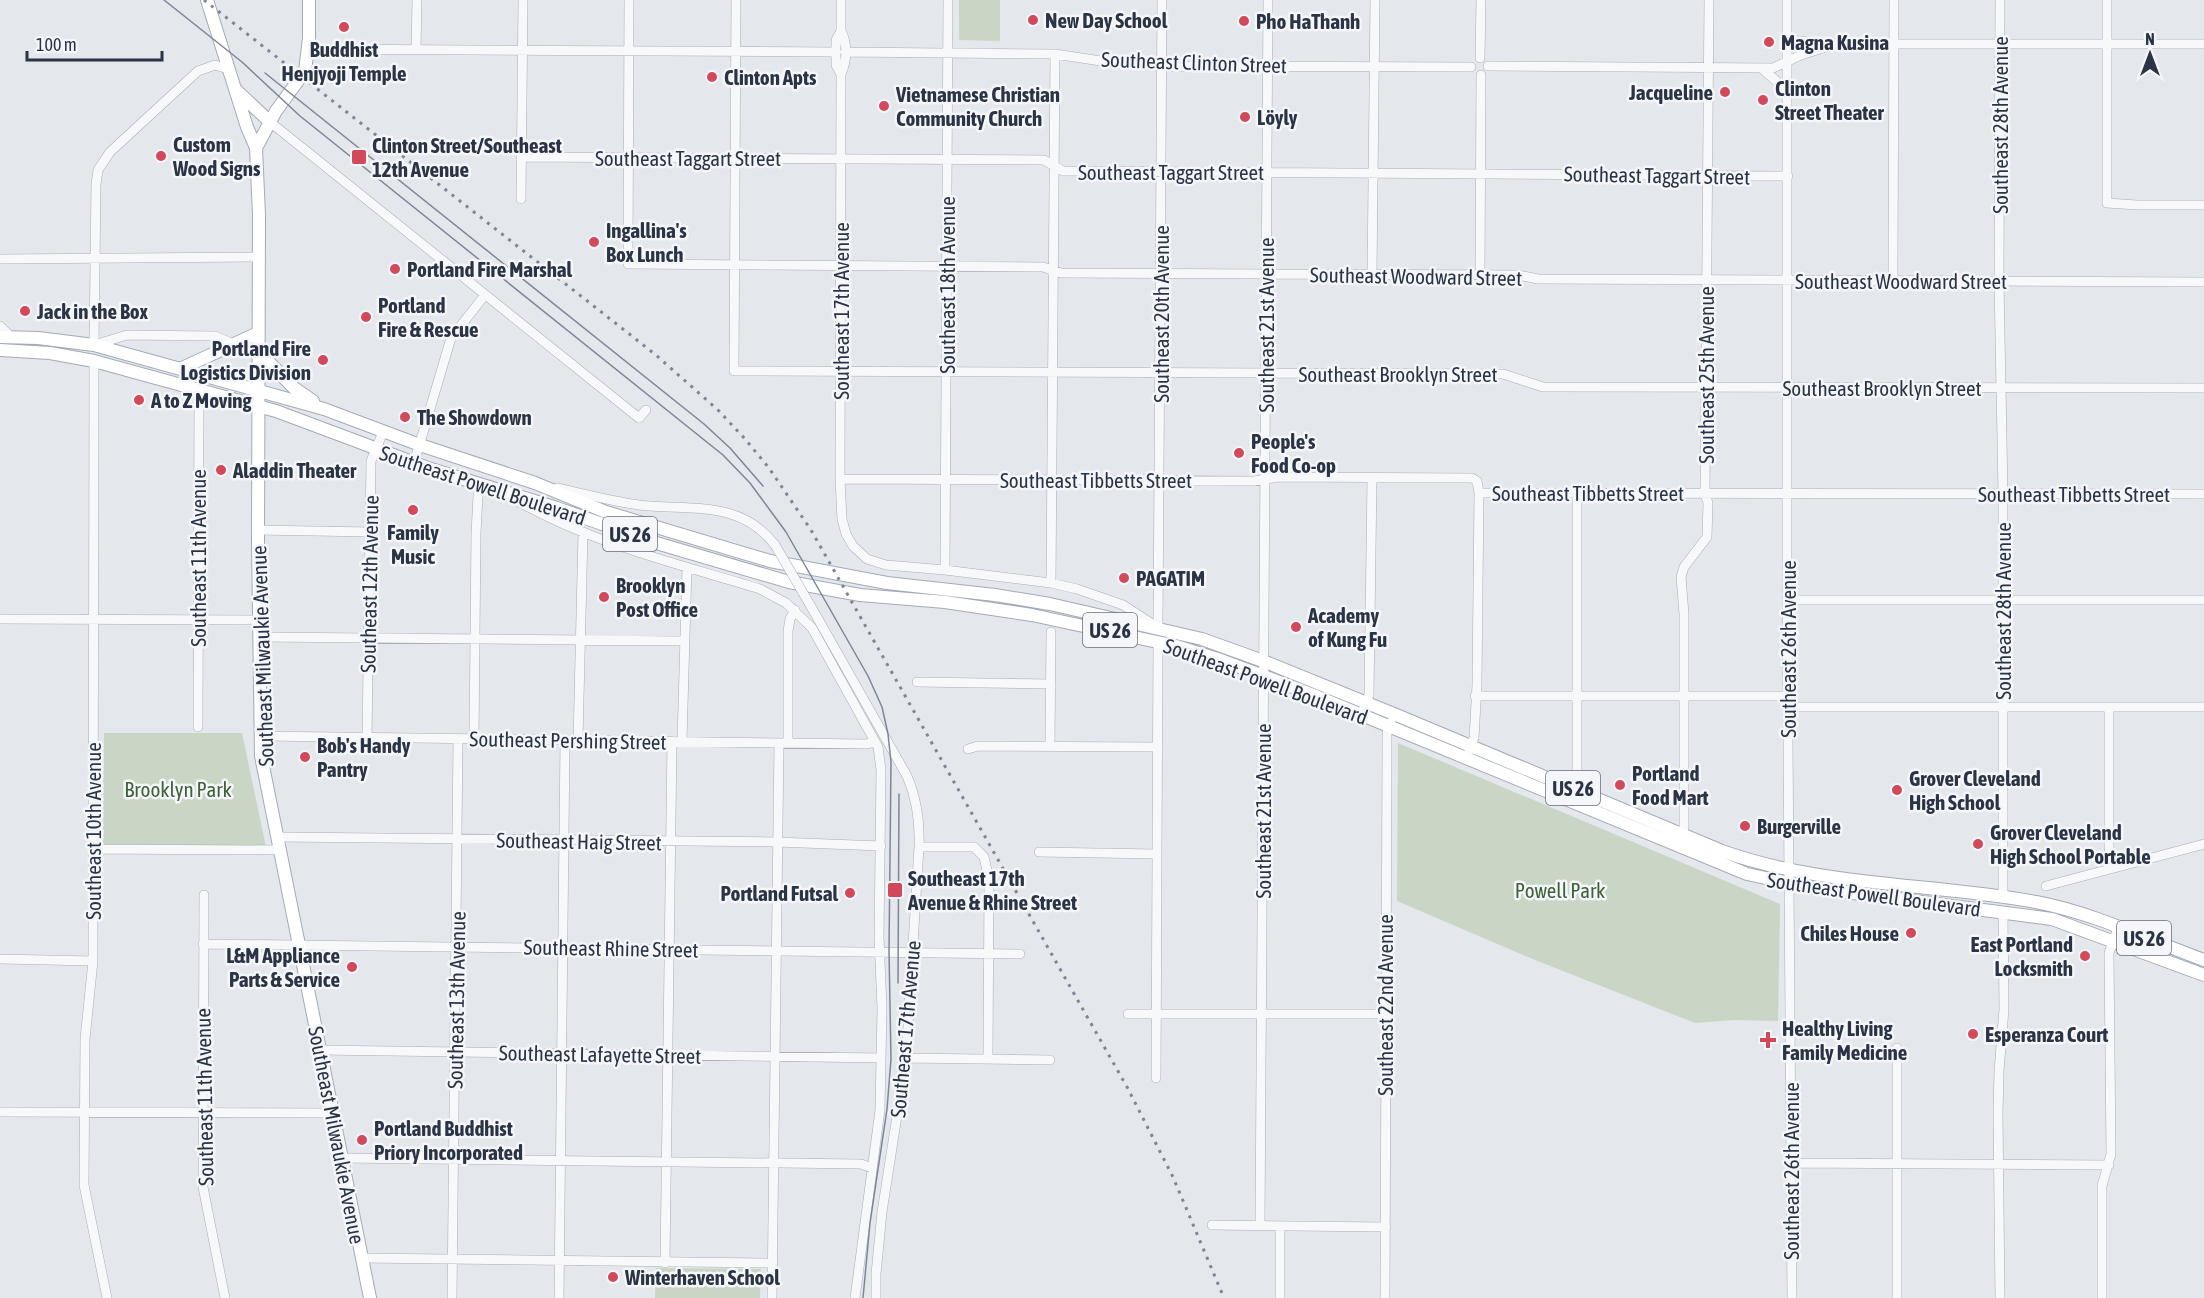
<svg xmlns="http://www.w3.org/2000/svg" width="2204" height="1298" font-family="'Asap Condensed',sans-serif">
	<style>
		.green { fill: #c9d6c5 }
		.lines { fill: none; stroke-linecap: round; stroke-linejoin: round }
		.minor-casing { stroke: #a9aeb7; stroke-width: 10 }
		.major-casing { stroke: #a3abb8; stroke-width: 14 }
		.minor { stroke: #f7f8fa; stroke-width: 9 }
		.major { stroke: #fff; stroke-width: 12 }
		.tram { stroke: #7d8696; stroke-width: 1.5 }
		.rail { stroke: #7d8696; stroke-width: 3; stroke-dasharray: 3 6; stroke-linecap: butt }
		.minor-bridge-casing { stroke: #a9aeb7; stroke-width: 10; stroke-linecap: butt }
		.minor-bridge { stroke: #f7f8fa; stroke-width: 9 }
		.poi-dot { fill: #d1495b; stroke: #f4f6f9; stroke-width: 2 }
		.labels { text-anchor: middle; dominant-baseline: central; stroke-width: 5; stroke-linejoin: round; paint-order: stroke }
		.shield { fill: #f4f6f9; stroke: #676e7b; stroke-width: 1.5 }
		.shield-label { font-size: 20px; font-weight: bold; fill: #2b3445 }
		.poi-label { font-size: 21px; font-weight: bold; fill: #2b3445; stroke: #f4f6f9; text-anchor: start }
		.street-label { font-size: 21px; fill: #2b3445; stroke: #f4f6f9 }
		.park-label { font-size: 21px; fill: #3f6138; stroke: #f4f6f9 }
	</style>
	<rect width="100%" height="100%" fill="#e4e7ec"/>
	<path class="green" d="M959,0H1000V41L959,40Z
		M104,733H242L266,847L103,845Z
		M1398,743L1780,904L1778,1021L1734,1020L1695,1023L1535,960L1397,901Z
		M656,1268L761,1269L760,1298H655Z"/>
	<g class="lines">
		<defs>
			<path id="minor" d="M629,0L628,264L1043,267L1061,273L1518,275L1538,279L2204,282
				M736,0L734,371L1503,374L1543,387L2204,388
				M1787,0V600L1792,1298
				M2000,0L1999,282L2003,494V898
				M2107,0V203L2137,205H2204
				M841,31C848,44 847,61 841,74L840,479L842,519L846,534L853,546L867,559L886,565L945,570L1051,583L1077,589L1123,605L1157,627
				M1787,37L1797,41L1840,44H2204
				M308,49L836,52
				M416,50L417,0
				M845,52L1055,54L1114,63L1161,66L1471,67
				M1480,58L1481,0
				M1488,66L1773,68L1801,55L1829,46
				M1761,68L1780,84L1787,95
				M228,69L215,65L198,71L110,152L98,170L96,184L94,345L127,335L215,336L236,345
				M841,74L836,65V40L841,31V0
				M270,122L639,418L646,410
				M521,157L1044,160L1063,171L1788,176
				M521,199L523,0
				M0,259L258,257
				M1372,275L1375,0
				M1480,275L1481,75
				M1893,281L1894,0
				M0,326L11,337
				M94,361L93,961L85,1039L84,1185L107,1298
				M414,463L451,338L485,295
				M840,479L1254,481L1278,477L1472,478L1477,481L1479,493L1477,685L1474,738L1469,751
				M557,488C584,494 611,501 639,505C689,511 740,499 775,545
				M1479,493L2204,494
				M509,496C586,542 675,563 760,589L786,603L812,628L878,747L881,770L879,937L882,1008L880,1110L855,1298
				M258,530L370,532
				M945,570L948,0
				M1051,583L1055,54
				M1787,600H2204
				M809,603L907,776C917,799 920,821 919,847L906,1058L882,1212L876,1274V1298
				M0,619L259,620
				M1158,628L1162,0
				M259,637L684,641
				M917,682L1051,684
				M1475,696H1788
				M1788,707H2204
				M2109,707V847L2113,868
				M1364,708L1369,695L1372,478
				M198,727L199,390
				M260,736L866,744L875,742
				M367,738L371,461L383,432
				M474,739L476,533L478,496L482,484
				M578,740L583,533
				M682,741L687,567
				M788,743V631L790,619L795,610
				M1050,745L1051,632
				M968,749L978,746L1157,747
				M1574,794L1577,782V493
				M277,837L777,842L881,846
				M1682,841L1684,827V614L1681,577L1684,567L1707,537L1708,503L1705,494L1709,0
				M919,847H974L984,857L989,879L988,1059
				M93,849L279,850
				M1039,852L1157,854
				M2046,886L2204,844
				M204,895L203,1187L225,1298
				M203,944L1020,954
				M0,959L93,961
				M1128,1014H1385
				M1897,1048V1298
				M320,1050L881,1058
				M906,1058L1050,1060
				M1156,1078L1158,641
				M0,1112L332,1113
				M341,1158L861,1164L872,1168
				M1791,1163L2109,1165
				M1212,1225L1386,1227
				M1260,1226L1268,0
				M362,1258L772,1263
				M665,1263L672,741
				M452,1298L458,739
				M559,1298L565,740
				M772,1298L779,743
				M1280,1298V1226
				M1385,1298L1387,742V733L1391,722
				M2000,1298L1998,1113L1999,1071L2004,1009L2003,912
				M2102,1298V1186L2111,1154L2109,953L2118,928"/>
			<path id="major" d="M207,0L247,127L256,148L259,215L258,542L261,756L370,1298
				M236,90L270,122
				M256,148L276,111L305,71L309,38V0
				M0,337L38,338L94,345L324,409L420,445L535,483L606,512L770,561L887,583L995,595L1050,604L1202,639L1263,661L1394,714L1722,851C1822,887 1932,883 2036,902C2094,913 2149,940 2204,960
				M0,350L50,353L94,361L276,411L431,469L557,508L653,542L789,582L860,595L945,602L1032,615L1176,646L1221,660L1311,694L1747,874L1807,887L2052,919L2204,975
				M258,351L294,388L313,401
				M182,368L258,333"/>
		</defs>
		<use href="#minor" class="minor-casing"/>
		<use href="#major" class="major-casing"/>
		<use href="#minor" class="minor"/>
		<use href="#major" class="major"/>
		<path class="tram" d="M164,0L242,62L300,116L723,455L750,483L786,532L868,676L882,707L888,734L891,762L889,951L891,1059L887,1109L870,1223L863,1298
			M265,73L704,424L730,448L763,486
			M898,983L899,794"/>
		<path class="rail" d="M204,0L656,355L719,411L745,439L769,468L811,530L1127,1087L1173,1177L1224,1298"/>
		<defs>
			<path id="minor-bridge" d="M775,545L809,603"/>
		</defs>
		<use href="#minor-bridge" class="minor-bridge-casing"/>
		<use href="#minor-bridge" class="minor-bridge"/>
	</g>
	<g class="poi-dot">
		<circle cx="1033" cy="20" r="6"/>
		<circle cx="1244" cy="21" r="6"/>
		<circle cx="344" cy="27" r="6"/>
		<circle cx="1769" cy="42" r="6"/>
		<circle cx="712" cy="77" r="6"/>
		<circle cx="1725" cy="92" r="6"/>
		<circle cx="1763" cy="100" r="6"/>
		<circle cx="884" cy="106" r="6"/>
		<circle cx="1245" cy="117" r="6"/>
		<circle cx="161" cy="156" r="6"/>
		<rect x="351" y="149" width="16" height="16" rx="3"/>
		<circle cx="594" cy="242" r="6"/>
		<circle cx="395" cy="269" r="6"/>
		<circle cx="25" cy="311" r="6"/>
		<circle cx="366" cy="317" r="6"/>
		<circle cx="323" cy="360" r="6"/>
		<circle cx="139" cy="400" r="6"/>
		<circle cx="405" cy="417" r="6"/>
		<circle cx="1239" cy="453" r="6"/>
		<circle cx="221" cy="470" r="6"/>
		<circle cx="413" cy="510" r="6"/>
		<circle cx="1124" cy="578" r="6"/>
		<circle cx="604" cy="597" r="6"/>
		<circle cx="1296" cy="627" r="6"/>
		<circle cx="305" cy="757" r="6"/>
		<circle cx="1620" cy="785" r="6"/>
		<circle cx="1897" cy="790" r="6"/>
		<circle cx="1745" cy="826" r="6"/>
		<circle cx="1978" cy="844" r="6"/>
		<rect x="887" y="882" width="16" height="16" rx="3"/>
		<circle cx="850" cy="893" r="6"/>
		<circle cx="1911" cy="933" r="6"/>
		<circle cx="2085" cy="956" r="6"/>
		<circle cx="352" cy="967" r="6"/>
		<circle cx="1973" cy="1034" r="6"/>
		<path d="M1765 1031h6v6h6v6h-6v6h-6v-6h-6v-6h6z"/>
		<circle cx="362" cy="1140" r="6"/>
		<circle cx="613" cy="1277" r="6"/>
	</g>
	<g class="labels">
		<g class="shield">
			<rect x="603" y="517" width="54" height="34" rx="4.5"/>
			<rect x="1083" y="613" width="54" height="34" rx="4.5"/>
			<rect x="1546" y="771" width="54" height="34" rx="4.5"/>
			<rect x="2117" y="921" width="54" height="34" rx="4.5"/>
		</g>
		<g class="shield-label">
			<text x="630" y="534">US 26</text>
			<text x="1110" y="630">US 26</text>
			<text x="1573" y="788">US 26</text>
			<text x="2144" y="938">US 26</text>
		</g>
		<g class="poi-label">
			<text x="1045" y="20">New Day School</text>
			<text x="1256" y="21">Pho HaThanh</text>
			<text x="1781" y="42">Magna Kusina</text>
			<text x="344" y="49" text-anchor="middle">Buddhist<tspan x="344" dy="24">Henjyoji Temple</tspan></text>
			<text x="724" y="77">Clinton Apts</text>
			<text x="1775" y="88">Clinton<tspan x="1775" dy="24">Street Theater</tspan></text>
			<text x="1713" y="92" text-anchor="end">Jacqueline</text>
			<text x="896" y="94">Vietnamese Christian<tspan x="896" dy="24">Community Church</tspan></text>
			<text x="1257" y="117">Löyly</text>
			<text x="173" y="144">Custom<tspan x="173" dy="24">Wood Signs</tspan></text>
			<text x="372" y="145">Clinton Street/Southeast<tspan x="372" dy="24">12th Avenue</tspan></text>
			<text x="606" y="230">Ingallina's<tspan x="606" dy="24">Box Lunch</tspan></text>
			<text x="407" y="269">Portland Fire Marshal</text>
			<text x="378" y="305">Portland<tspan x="378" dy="24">Fire &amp; Rescue</tspan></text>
			<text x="37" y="311">Jack in the Box</text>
			<text x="311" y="348" text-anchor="end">Portland Fire<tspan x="311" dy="24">Logistics Division</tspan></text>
			<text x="151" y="400">A to Z Moving</text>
			<text x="417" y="417">The Showdown</text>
			<text x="1251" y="441">People's<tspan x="1251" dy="24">Food Co-op</tspan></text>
			<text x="233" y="470">Aladdin Theater</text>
			<text x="413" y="532" text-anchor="middle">Family<tspan x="413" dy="24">Music</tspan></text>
			<text x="1136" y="578">PAGATIM</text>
			<text x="616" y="585">Brooklyn<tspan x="616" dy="24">Post Office</tspan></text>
			<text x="1308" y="615">Academy<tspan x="1308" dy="24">of Kung Fu</tspan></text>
			<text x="317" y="745">Bob's Handy<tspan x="317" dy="24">Pantry</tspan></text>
			<text x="1632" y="773">Portland<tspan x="1632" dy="24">Food Mart</tspan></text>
			<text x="1909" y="778">Grover Cleveland<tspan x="1909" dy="24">High School</tspan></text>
			<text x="1757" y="826">Burgerville</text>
			<text x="1990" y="832">Grover Cleveland<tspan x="1990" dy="24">High School Portable</tspan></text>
			<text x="908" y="878">Southeast 17th<tspan x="908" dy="24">Avenue &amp; Rhine Street</tspan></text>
			<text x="838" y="893" text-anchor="end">Portland Futsal</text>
			<text x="1899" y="933" text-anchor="end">Chiles House</text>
			<text x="2073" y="944" text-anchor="end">East Portland<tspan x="2073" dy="24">Locksmith</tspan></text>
			<text x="340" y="955" text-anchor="end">L&amp;M Appliance<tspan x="340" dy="24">Parts &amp; Service</tspan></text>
			<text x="1782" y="1028">Healthy Living<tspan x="1782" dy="24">Family Medicine</tspan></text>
			<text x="1985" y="1034">Esperanza Court</text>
			<text x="374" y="1128">Portland Buddhist<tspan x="374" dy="24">Priory Incorporated</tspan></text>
			<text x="625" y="1277">Winterhaven School</text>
		</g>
		<g class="street-label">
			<text transform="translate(1194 62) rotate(2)">Southeast Clinton Street</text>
			<text transform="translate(2000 125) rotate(-90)">Southeast 28th Avenue</text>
			<text x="688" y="158">Southeast Taggart Street</text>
			<text x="1171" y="172">Southeast Taggart Street</text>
			<text transform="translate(1657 175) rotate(1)">Southeast Taggart Street</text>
			<text transform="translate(1416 276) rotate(1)">Southeast Woodward Street</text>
			<text x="1901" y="281">Southeast Woodward Street</text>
			<text transform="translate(947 285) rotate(-90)">Southeast 18th Avenue</text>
			<text transform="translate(841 311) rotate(-90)">Southeast 17th Avenue</text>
			<text transform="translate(1161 314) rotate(-90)">Southeast 20th Avenue</text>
			<text transform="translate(1266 325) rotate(-90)">Southeast 21st Avenue</text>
			<text x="1398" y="374">Southeast Brooklyn Street</text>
			<text transform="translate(1706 375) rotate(-90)">Southeast 25th Avenue</text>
			<text x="1882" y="388">Southeast Brooklyn Street</text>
			<text x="1096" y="480">Southeast Tibbetts Street</text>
			<text transform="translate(483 485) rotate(18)">Southeast Powell Boulevard</text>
			<text x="1588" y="493">Southeast Tibbetts Street</text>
			<text x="2074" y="494">Southeast Tibbetts Street</text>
			<text transform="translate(198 558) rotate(-90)">Southeast 11th Avenue</text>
			<text transform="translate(369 584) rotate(-89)">Southeast 12th Avenue</text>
			<text transform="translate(2003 611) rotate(-90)">Southeast 28th Avenue</text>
			<text transform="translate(1788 649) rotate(-90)">Southeast 26th Avenue</text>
			<text transform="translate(262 656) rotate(-92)">Southeast Milwaukie Avenue</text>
			<text transform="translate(1266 681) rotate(20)">Southeast Powell Boulevard</text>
			<text transform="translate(568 740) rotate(1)">Southeast Pershing Street</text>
			<text transform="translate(1263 811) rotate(-90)">Southeast 21st Avenue</text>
			<text transform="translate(93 831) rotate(-90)">Southeast 10th Avenue</text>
			<text transform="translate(579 841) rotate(1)">Southeast Haig Street</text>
			<text transform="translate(1874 894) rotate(8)">Southeast Powell Boulevard</text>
			<text transform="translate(611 948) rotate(1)">Southeast Rhine Street</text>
			<text transform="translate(456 1000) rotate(-89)">Southeast 13th Avenue</text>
			<text transform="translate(1385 1005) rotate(-90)">Southeast 22nd Avenue</text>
			<text transform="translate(905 1029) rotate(-85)">Southeast 17th Avenue</text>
			<text transform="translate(600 1054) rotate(1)">Southeast Lafayette Street</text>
			<text transform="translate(204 1097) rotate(-91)">Southeast 11th Avenue</text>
			<text transform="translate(337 1135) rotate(79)">Southeast Milwaukie Avenue</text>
			<text transform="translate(1791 1171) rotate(-90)">Southeast 26th Avenue</text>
		</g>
		<g class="park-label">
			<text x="178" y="789">Brooklyn Park</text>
			<text x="1560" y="890">Powell Park</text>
		</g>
	</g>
	<g transform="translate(2150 54)" stroke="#f4f6f9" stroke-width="4.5" paint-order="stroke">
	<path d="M0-4.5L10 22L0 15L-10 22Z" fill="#2b3445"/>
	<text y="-9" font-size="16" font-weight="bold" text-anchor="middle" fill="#2b3445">N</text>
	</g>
	<path d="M27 51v9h135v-9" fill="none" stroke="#2b3445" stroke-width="3"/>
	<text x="36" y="51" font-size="18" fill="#2b3445" stroke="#f4f6f9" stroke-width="4.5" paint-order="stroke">100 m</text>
</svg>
